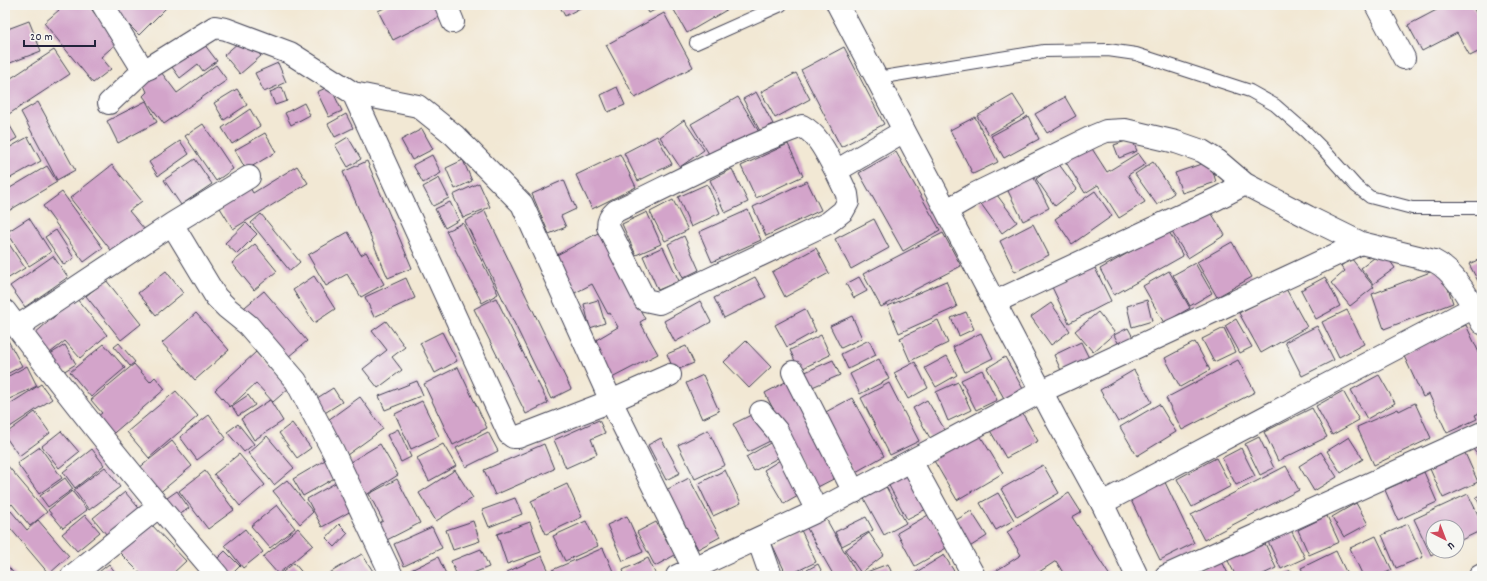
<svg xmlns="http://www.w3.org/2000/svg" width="1487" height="581" font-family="Dekko,sans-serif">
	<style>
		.building { fill: #d3a4ca }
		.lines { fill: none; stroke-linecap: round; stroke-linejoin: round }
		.lane-casing { stroke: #414052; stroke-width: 14 }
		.street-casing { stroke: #414052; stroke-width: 24 }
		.secondary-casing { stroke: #414052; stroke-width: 24 }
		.lane { stroke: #fff; stroke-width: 12 }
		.street { stroke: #fff; stroke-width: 22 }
		.secondary { stroke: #fff; stroke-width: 22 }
	</style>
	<rect width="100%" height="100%" fill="#f6f6f2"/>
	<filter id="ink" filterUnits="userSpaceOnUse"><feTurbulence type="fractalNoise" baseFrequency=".025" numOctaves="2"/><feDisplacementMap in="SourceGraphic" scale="8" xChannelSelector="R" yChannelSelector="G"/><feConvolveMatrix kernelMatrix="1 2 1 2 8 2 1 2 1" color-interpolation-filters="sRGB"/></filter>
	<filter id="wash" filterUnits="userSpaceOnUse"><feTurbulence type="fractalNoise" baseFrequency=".012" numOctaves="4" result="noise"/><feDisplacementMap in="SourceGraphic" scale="16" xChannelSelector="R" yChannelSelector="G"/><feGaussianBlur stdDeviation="0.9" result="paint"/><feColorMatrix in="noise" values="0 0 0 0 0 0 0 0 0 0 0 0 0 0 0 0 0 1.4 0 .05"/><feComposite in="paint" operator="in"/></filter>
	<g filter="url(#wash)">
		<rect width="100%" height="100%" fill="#f2e8d4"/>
		<g id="blocks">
			<path class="building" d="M55,5H88L118,42L101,57L111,69L93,83L44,23L59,10Z
				M113,5H169L139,35L111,7Z
				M390,5H435L441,16L393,40L378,11Z
				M559,5H581L582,7L565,16Z
				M645,5H664L649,13Z
				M683,5H735L687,33L674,10Z
				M1446,5H1472L1482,24V50L1470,56L1457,33L1422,51L1408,25Z
				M664,13L693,67L635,98L606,45Z
				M29,21L41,51L5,65V30Z
				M245,37L261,56L240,74L224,55Z
				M204,44L217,61L203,71L198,64L180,78L172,67Z
				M844,47L884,124L841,147L801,70Z
				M54,50L70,74L9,114L5,108V82Z
				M278,63L286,82L264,92L255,73Z
				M216,65L227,80L164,124L143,96L147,92L143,83L161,72L177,93Z
				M796,73L810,99L775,118L761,92Z
				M330,86L342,111L329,117L317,92Z
				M282,87L287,101L275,105L270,92Z
				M617,87L625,105L608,112L601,95Z
				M237,89L247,105L224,120L214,103Z
				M756,92L773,124L760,131L743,99Z
				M1013,95L1025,114L989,135L977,116Z
				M738,97L759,132L712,159L691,124Z
				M1065,97L1076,116L1047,133L1035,114Z
				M146,101L157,122L118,143L107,121Z
				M38,102L75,170L57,180L21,112Z
				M304,103L310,115L291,125L285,113Z
				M250,109L260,126L232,144L222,128Z
				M346,114L353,128L335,137L328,124Z
				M1028,116L1039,139L1004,158L991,136Z
				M975,117L998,162L973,174L950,130Z
				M5,119H6L17,138L5,145Z
				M684,120L704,150L680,167L660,137Z
				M203,124L233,169L216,181L185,136Z
				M422,129L433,149L412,160L401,140Z
				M265,133L276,152L246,170L235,150Z
				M657,136L672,164L638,181L624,153Z
				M28,137L41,161L5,181V150Z
				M348,137L361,159L348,167L335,145Z
				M1132,139L1137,151L1119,158L1114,145Z
				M180,141L189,154L158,176L149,162Z
				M788,144L803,176L756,198L741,166Z
				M1089,144L1107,172L1138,153L1146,164L1128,175L1145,202L1119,218L1098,185L1085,193L1064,159Z
				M896,152L940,230L903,251L859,173Z
				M620,154L636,187L592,209L576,175Z
				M432,155L441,173L423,183L413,165Z
				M195,159L212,184L181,205L164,180Z
				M463,160L472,181L455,189L446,168Z
				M367,161L412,268L388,278L343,172Z
				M1210,161L1216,182L1182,193L1175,173Z
				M1153,162L1174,193L1157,205L1135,174Z
				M1058,163L1077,189L1055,206L1036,179Z
				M112,165L142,201L129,211L145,230L114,254L70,198Z
				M47,166L57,182L5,213V191Z
				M297,166L308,183L233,229L217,203L248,184L253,193Z
				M732,169L748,202L725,213L710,180Z
				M1031,172L1049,208L1023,221L1005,185Z
				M439,178L449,198L433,206L423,187Z
				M564,180L576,209L561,216L566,227L549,234L532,194Z
				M807,181L821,210L766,236L753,207Z
				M479,183L490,207L463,218L453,195Z
				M707,184L720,213L691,227L678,197Z
				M994,191L1017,222L1002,233L979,201Z
				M1095,191L1112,216L1072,244L1055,219Z
				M62,192L103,248L84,262L43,206Z
				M673,200L688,230L665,241L650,212Z
				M450,202L459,220L445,228L435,209Z
				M1207,206L1225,235L1188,258L1170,229Z
				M748,210L761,240L712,262L699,232Z
				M485,211L571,389L551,399L465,221Z
				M647,212L661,244L636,255L622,224Z
				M261,214L300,262L290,271L251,223Z
				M29,218L51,252L29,266L7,232Z
				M874,219L889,248L851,269L835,239Z
				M246,223L257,234L237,254L225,243Z
				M463,223L498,294L482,303L446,231Z
				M1033,224L1049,255L1015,272L1000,241Z
				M56,230L74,258L64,265L45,237Z
				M1168,230L1183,256L1114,295L1100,269Z
				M348,232L361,255L366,252L384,284L361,297L347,274L326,286L308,255Z
				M600,232L645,319L640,322L658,354L610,379L591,343L618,327L610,313L608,314L592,284L573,294L553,257Z
				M943,233L961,266L881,307L863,274Z
				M684,236L699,270L683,278L668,244Z
				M5,238L25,268L7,279L5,276Z
				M1232,242L1252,277L1217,297L1197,262Z
				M255,244L277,271L254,290L232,263Z
				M663,247L679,281L658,290L643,256Z
				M816,248L829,273L785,297L772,272Z
				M1383,251L1395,268L1373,284L1361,268Z
				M53,256L68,277L25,307L10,286Z
				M1351,258L1374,287L1350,306L1331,283L1345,271L1341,266Z
				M1482,258V281L1479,283L1469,264Z
				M1195,263L1212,293L1190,306L1173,275Z
				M1094,266L1111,301L1069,323L1052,287Z
				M1441,268L1453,303L1384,329L1372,294Z
				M166,271L183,293L156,315L138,293Z
				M1169,271L1190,308L1164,323L1143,286Z
				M314,276L335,309L314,323L293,290Z
				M755,277L766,297L724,318L714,298Z
				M859,277L867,291L854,298L846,284Z
				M1325,277L1340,306L1316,319L1301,290Z
				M406,278L415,298L374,317L365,297Z
				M106,280L141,324L121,340L86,296Z
				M946,281L957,307L899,333L888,306Z
				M1285,287L1307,327L1261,353L1239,313Z
				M264,291L307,341L282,362L239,312Z
				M76,298L107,335L80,358L65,341L50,353L34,334Z
				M496,298L548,403L526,414L474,309Z
				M598,300L605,323L590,328L584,304Z
				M1147,300L1152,321L1132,327L1127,306Z
				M700,301L711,322L675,342L664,321Z
				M1051,303L1070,331L1051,345L1031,317Z
				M805,309L816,331L787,347L775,325Z
				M1347,310L1364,344L1339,357L1322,322Z
				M966,312L974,329L959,336L951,318Z
				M1098,312L1115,333L1093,352L1075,331Z
				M196,313L229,350L195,380L162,343Z
				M852,316L862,338L841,348L830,326Z
				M1236,319L1252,347L1240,353L1225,326Z
				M938,320L948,343L910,361L900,338Z
				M386,321L405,347L392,357L402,370L378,388L363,369L387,350L372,331Z
				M1466,325L1482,359V412L1475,415L1477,419L1447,433L1429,394L1423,397L1403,354Z
				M1317,326L1334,360L1302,376L1285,342Z
				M1128,328L1137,345L1123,352L1114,335Z
				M1224,328L1235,352L1214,362L1202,339Z
				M442,332L457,361L435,373L420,343Z
				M981,333L993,358L965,372L953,347Z
				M5,335L22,366L5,375Z
				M821,335L830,355L799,370L790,350Z
				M869,340L876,355L848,369L841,354Z
				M746,341L771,367L749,388L724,362Z
				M1081,342L1092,364L1064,377L1054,355Z
				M1195,342L1210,370L1180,387L1165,358Z
				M119,343L135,362L130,366L114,347Z
				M104,344L125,368L91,397L70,372Z
				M65,345L76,364L58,375L47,356Z
				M686,346L694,363L674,371L667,354Z
				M256,352L289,388L273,402L256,383L230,407L215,390Z
				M947,356L957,375L936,387L925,368Z
				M1005,357L1023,389L1005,400L987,368Z
				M879,359L889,379L860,394L850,374Z
				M833,360L840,375L810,388L803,373Z
				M1238,360L1255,392L1182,430L1166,398Z
				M915,362L928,388L908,399L894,373Z
				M134,364L150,382L155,377L165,389L108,438L93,420L102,413L91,400Z
				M27,366L37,386L5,401V378Z
				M458,367L487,428L453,445L424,384Z
				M982,370L997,400L976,410L961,380Z
				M1134,370L1152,402L1118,422L1100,390Z
				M703,375L719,411L702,419L686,383Z
				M1379,375L1395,403L1367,419L1351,390Z
				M791,379L841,475L814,489L765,393Z
				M417,381L423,395L385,410L379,396Z
				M958,382L971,410L948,421L936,392Z
				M889,383L919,441L890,455L861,398Z
				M41,384L52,399L7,429L5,426V407Z
				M333,388L342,402L320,416L311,402Z
				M176,391L198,416L149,458L127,432Z
				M1343,391L1359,420L1332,435L1316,406Z
				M248,395L255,405L238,416L232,406Z
				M360,397L383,429L347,455L324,423Z
				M852,398L884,456L854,473L822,414Z
				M270,400L283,421L254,440L241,419Z
				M927,400L945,430L930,438L913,408Z
				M422,401L439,436L411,449L395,414Z
				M1415,403L1431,438L1374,465L1357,427L1398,409L1399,411Z
				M1159,404L1176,432L1137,456L1120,427Z
				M1312,408L1327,437L1278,461L1264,432Z
				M1020,409L1038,441L1006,458L988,427Z
				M35,412L50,433L19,456L5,436V434Z
				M755,413L770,441L748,452L733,424Z
				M209,415L226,438L197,460L180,437Z
				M599,420L605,433L591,439L597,454L566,468L554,440Z
				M292,423L311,448L297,458L279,433Z
				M238,424L254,444L244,452L227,432Z
				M398,429L411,457L401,462L387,435Z
				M708,430L725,465L695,479L678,445Z
				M61,431L79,452L59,468L42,446Z
				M488,432L498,451L466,467L456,448Z
				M978,432L1003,473L957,500L933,459Z
				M267,436L294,468L274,485L248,453Z
				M1259,437L1274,468L1260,475L1245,444Z
				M1349,437L1363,459L1341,473L1327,451Z
				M661,438L680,473L666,480L648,445Z
				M777,439L785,454L754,471L746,457Z
				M172,441L192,466L158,494L138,469Z
				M1482,443V461L1473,449Z
				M380,444L398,475L366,495L347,464Z
				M443,444L456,466L429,481L417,458Z
				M544,444L554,469L495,495L484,470Z
				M40,447L62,478L39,494L17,463Z
				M1241,448L1255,476L1236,485L1222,458Z
				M92,449L104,465L75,488L63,472Z
				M1321,452L1337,477L1314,491L1299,466Z
				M1465,453L1478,482L1443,498L1430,469Z
				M239,454L265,485L240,506L214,474Z
				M785,457L805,492L784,504L764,470Z
				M1216,458L1231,486L1192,507L1177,479Z
				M327,459L338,476L303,496L293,479Z
				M7,465L47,512L30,526L12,504L5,510V467Z
				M1043,465L1059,493L1017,517L1001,489Z
				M1286,466L1299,490L1204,540L1191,515Z
				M105,467L120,487L89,510L74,490Z
				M455,470L473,498L436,521L419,493Z
				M725,470L741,503L713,516L698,484Z
				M910,470L930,507L907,519L887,482Z
				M205,471L234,510L208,529L179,491Z
				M1424,472L1437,502L1398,520L1385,490Z
				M1162,476L1194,543L1160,560L1127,492Z
				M65,478L73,489L48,507L40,496Z
				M689,478L720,537L698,549L666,490Z
				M397,479L420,523L379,544L371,527L383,521L369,494Z
				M287,480L313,512L300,524L273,491Z
				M337,482L353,510L322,527L307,499Z
				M884,483L906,523L884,535L862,495Z
				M567,484L582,517L546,534L531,501Z
				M72,491L87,510L63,528L48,510Z
				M177,491L189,508L172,520L160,503Z
				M125,492L143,513L111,540L93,518Z
				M998,493L1014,520L996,530L980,503Z
				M1069,493L1081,512L1072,517L1110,576H1065L1056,561L1033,576H992L991,574L1021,555L1007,532Z
				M1468,494L1482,523V530L1457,542V527H1433V551H1438L1431,555L1414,519Z
				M1482,494V509L1476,497Z
				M515,498L522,514L489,527L482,510Z
				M1356,503L1368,524L1344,537L1332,517Z
				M277,505L295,528L270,548L251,526Z
				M11,511L27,530L38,520L69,556L49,574L5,522V516Z
				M971,511L987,536L968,548L953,522Z
				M930,514L948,547L915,566L897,533Z
				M85,515L100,532L77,551L62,534Z
				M824,515L858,576H834L805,525Z
				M627,516L643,552L623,561L607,525Z
				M1327,516L1339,542L1309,555L1298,530Z
				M866,517L873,530L842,546L835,532Z
				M473,521L480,541L453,550L446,530Z
				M586,521L598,546L565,561L553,536Z
				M530,522L541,552L507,564L497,534Z
				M656,522L675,555L655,566L637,532Z
				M150,523L186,561L170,576H143L119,552Z
				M339,524L348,533L335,547L326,538Z
				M1408,524L1423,557L1396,568L1382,535Z
				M432,527L442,548L404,566L394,544Z
				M298,528L313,545L278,574L263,557Z
				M1290,528L1305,558L1281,569L1267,539Z
				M245,529L263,552L243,568L225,545Z
				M801,530L816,562L787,576L772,544Z
				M869,533L884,555L861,573L845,550Z
				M1376,536L1392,570L1379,576H1363L1350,548Z
				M1264,541L1276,568L1259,576H1236L1227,559Z
				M603,548L615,576H555L552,570Z
				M481,549L489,567L465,576H457L451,561Z
				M225,551L240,566L230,576L215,561Z
				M1336,551L1348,576H1305L1301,568Z
				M362,554L376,576H327L326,575Z
				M944,555L957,576H910Z
				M542,556L551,576H509L507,572Z
				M438,557L447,576H414L411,570Z
				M648,558L656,575L625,576L623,570Z
				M1221,559L1229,576H1201L1198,570Z
				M5,563L16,576H5Z
				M294,563L305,576H278Z
				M109,564L118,576H94Z
				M818,564L824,576H796Z
				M888,564L893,576H866L864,573Z
				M1291,570L1294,576H1279Z"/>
		</g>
	</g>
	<g filter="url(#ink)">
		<use href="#blocks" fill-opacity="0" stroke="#414052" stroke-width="1"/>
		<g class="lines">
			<defs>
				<path id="lane" d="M696,43L781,5
					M877,78L1044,51L1108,50L1136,54L1250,91L1275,105L1306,132L1322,148L1356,186L1370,197L1412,208H1482"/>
				<path id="street" d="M103,5L140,65L145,69L149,68L215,27L226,29L290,53L353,93L418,106L454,135L522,204L611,401L693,567
					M446,5L453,22
					M1376,5L1404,58
					M353,93L509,434L513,437H518L611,401L670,375
					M109,103L145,69
					M836,171C827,155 819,135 802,126C738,149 677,182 616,211C610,216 608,220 608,227L645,300L659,303L828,223L843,211L848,202L847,194L836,171L904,131
					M947,210L975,194L1094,136L1106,131L1125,130L1176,142L1202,151L1218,161L1245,184L1308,217L1361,243L1434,261C1455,271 1472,303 1482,323
					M172,224L216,297L227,308L248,325L296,381L333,451L392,576
					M995,302L1216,199L1245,184
					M5,311C72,402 144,490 218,576
					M17,327L172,224L249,177
					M793,372L854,492
					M761,412L777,431L817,511
					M911,461L974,576
					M1102,503L1482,303
					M758,539L771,576
					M72,576L158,507
					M677,576L817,511L1042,391L1361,243
					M1166,576L1482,433"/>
				<path id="secondary" d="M838,5L1057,421L1102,503L1137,576
					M1480,576L1482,575"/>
			</defs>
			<use href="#lane" class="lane-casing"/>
			<use href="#street" class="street-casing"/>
			<use href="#secondary" class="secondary-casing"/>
			<use href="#lane" class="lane"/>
			<use href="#street" class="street"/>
			<use href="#secondary" class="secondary"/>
		</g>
	</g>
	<rect width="1487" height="581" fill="none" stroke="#f6f6f2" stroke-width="20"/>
	<g transform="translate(1445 539) rotate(138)"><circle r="19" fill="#f6f6f2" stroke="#a1a1a9"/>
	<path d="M0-3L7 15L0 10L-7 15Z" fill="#d1495b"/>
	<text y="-6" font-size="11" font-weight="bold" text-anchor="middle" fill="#22223b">U</text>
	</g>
	<path d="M24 40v6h71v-6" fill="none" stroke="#22223b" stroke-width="2"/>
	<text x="30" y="40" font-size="12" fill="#22223b" stroke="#f6f6f2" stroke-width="3" paint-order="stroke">20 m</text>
</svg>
